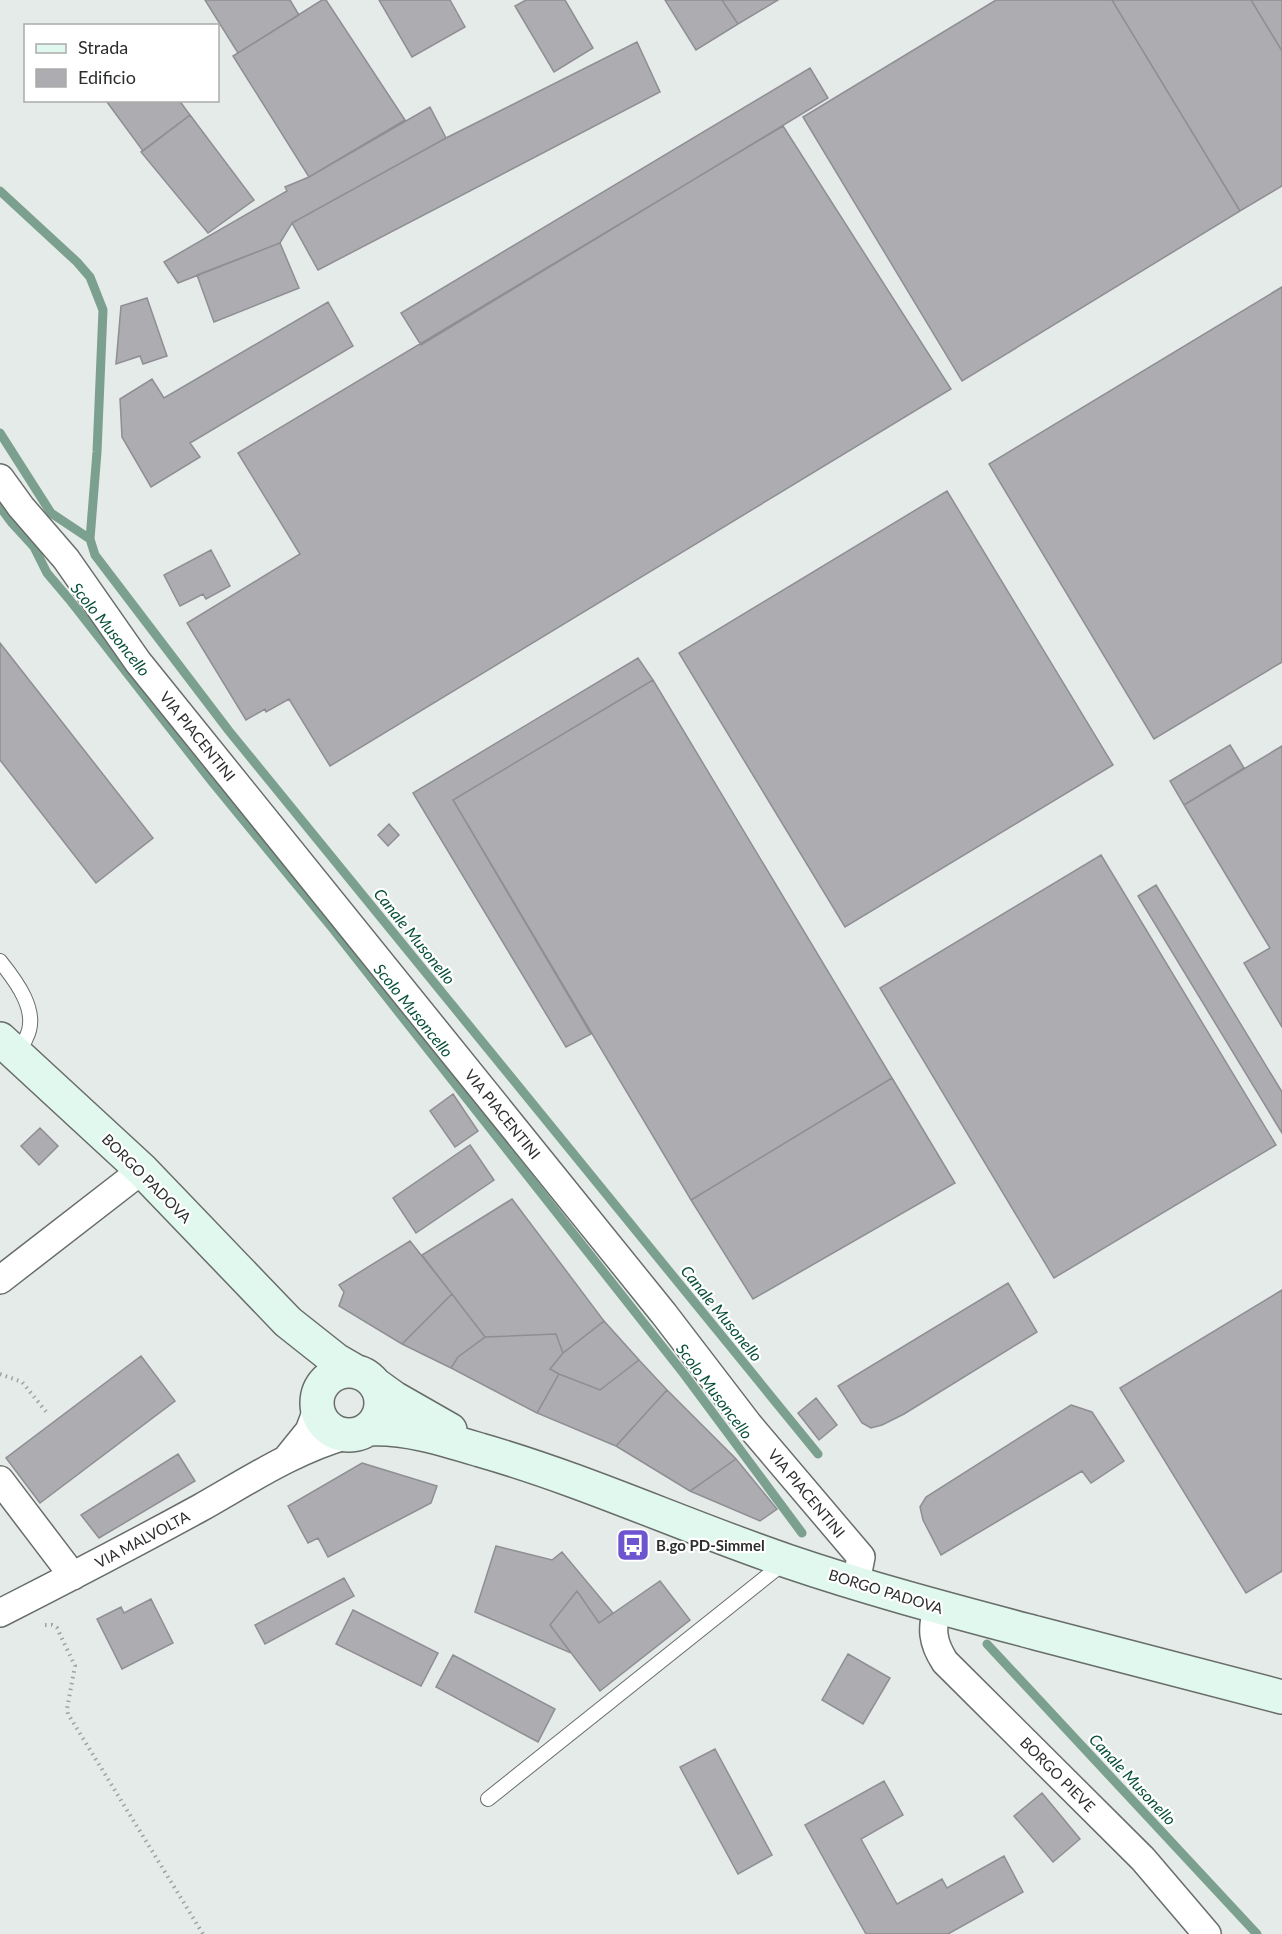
<svg xmlns="http://www.w3.org/2000/svg" width="1282" height="1934" font-family="Lato,sans-serif">
	<style>
		.lines { fill: none; stroke-linecap: round; stroke-linejoin: round }
		.stream { stroke: #7ca08f; stroke-width: 9 }
		.building { fill: #acacb1; stroke: #8e8e93; stroke-width: 1.5 }
		.lane-casing { stroke: #686d6a; stroke-width: 16 }
		.street-casing { stroke: #686d6a; stroke-width: 30 }
		.secondary-casing { stroke: #686d6a; stroke-width: 36 }
		.path { stroke: #9ea2a0; stroke-width: 4; stroke-dasharray: 1.5 4.5; stroke-linecap: butt }
		.lane { stroke: #fff; stroke-width: 14 }
		.street { stroke: #fff; stroke-width: 27 }
		.secondary { stroke: #e1f8ee; stroke-width: 33 }
		.labels { text-anchor: middle; dominant-baseline: central; stroke-width: 4.5; stroke-linejoin: round; paint-order: stroke }
		.street-label { font-size: 15px; fill: #2c2e2d; stroke: #fff }
		.poi-label { font-size: 15px; font-weight: bold; fill: #2c2e2d; stroke: #fff; text-anchor: start }
		.water-label { font-size: 16px; font-style: italic; fill: #074f39; stroke: #fff }
	</style>
	<rect width="100%" height="100%" fill="#e5ebe8"/>
	<g class="lines">
		<path class="stream" d="M0,191L77,262L90,277L103,310L97,452L90,539
			M0,433L51,513L90,539L95,555L229,731L818,1454
			M0,507L12,523L34,547L47,573L69,599L213,783L333,929L684,1374L802,1533
			M987,1644L1257,1934"/>
	</g>
	<path class="building" d="M205,0H290L299,15L238,53Z
		M322,0H326L405,120L309,177L233,56Z
		M379,0H450L465,27L412,57Z
		M526,0H565L593,48L554,72L515,6Z
		M665,0H722L738,24L696,50Z
		M722,0H778L738,24Z
		M996,0H1112L1240,211L962,381L803,117Z
		M1112,0H1251L1282,51V186L1240,211Z
		M1251,0H1282V51Z
		M637,42L660,92L318,270L292,223L446,138Z
		M810,68L828,98L421,345L401,313Z
		M109,100H179L190,115L143,151L107,102Z
		M430,107L446,138L292,223L280,243L178,283L164,262L287,191L285,187L309,177Z
		M190,115L254,200L208,233L141,152Z
		M783,126L951,389L330,766L289,699L266,712L265,709L246,720L187,623L300,554L238,453Z
		M280,243L299,288L214,322L197,275Z
		M1282,287V662L1154,739L989,464Z
		M147,298L167,356L143,364L140,356L116,364L121,306Z
		M328,302L353,346L190,443L200,457L151,487L122,437L120,399L152,379L164,398Z
		M947,491L1113,765L845,927L679,653Z
		M211,550L230,586L206,599L203,594L180,606L164,575Z
		M0,643L153,838L96,883L0,760Z
		M638,658L653,680L453,800L591,1034L566,1047L413,793Z
		M653,680L892,1078L691,1200L453,800Z
		M1230,745L1244,768L1184,805L1170,781Z
		M1282,746V1027L1244,963L1270,948L1184,805Z
		M389,824L399,835L388,846L378,835Z
		M1101,855L1276,1145L1054,1278L880,988Z
		M1156,885L1282,1092V1133L1138,896Z
		M892,1078L955,1183L753,1299L691,1200Z
		M453,1094L478,1131L455,1147L430,1111Z
		M40,1128L58,1146L39,1165L21,1146Z
		M470,1145L494,1180L416,1233L393,1198Z
		M512,1199L604,1321L563,1353L556,1334L485,1337L422,1255Z
		M410,1241L452,1294L402,1344L339,1306L344,1292L339,1285Z
		M1008,1283L1037,1332L904,1414L882,1425L871,1428L862,1423L838,1386Z
		M1282,1290V1571L1246,1593L1120,1388Z
		M452,1294L485,1337L458,1357L451,1368L402,1344Z
		M604,1321L639,1360L600,1390L559,1374L550,1369L563,1353Z
		M556,1334L563,1353L550,1369L559,1374L537,1413L451,1368L458,1357L485,1337Z
		M141,1356L175,1401L40,1503L6,1458Z
		M639,1360L667,1390L616,1446L537,1413L559,1374L600,1390Z
		M667,1390L736,1459L690,1491L616,1446Z
		M816,1398L837,1425L819,1440L798,1413Z
		M1071,1405L1092,1412L1124,1461L1091,1483L1082,1471L941,1555L923,1520L920,1507L926,1497Z
		M178,1454L195,1481L99,1538L81,1515Z
		M736,1459L777,1509L760,1521L690,1491Z
		M362,1463L437,1486L431,1503L328,1557L318,1538L308,1543L288,1506Z
		M496,1546L552,1560L562,1552L613,1613L599,1623L577,1591L550,1625L571,1653L475,1612Z
		M344,1578L354,1596L265,1644L255,1625Z
		M660,1581L690,1620L600,1691L550,1625L577,1591L599,1623Z
		M151,1599L173,1643L122,1669L97,1619L121,1607L124,1613Z
		M353,1610L438,1653L421,1686L336,1644Z
		M848,1654L890,1678L863,1724L822,1700Z
		M453,1655L555,1709L538,1742L436,1687Z
		M715,1749L772,1855L738,1874L680,1767Z
		M884,1781L903,1815L861,1839L897,1904L942,1879L947,1888L1004,1856L1023,1892L948,1934H866L805,1825Z
		M1042,1793L1080,1839L1053,1862L1014,1816Z"/>
	<g class="lines">
		<defs>
			<path id="lane" d="M0,961C16,981 40,1012 26,1038C24,1044 19,1049 16,1054
				M488,1799L785,1562"/>
			<path id="street" d="M0,478L21,507L66,559L138,662L664,1314L749,1425L861,1557L856,1582
				M0,1280L142,1170
				M288,1457L309,1431L317,1410
				M0,1480L73,1576
				M938,1607C931,1628 932,1642 945,1662L1143,1859L1207,1934
				M0,1613C67,1579 134,1544 200,1508C248,1481 294,1450 348,1435"/>
			<path id="secondary" d="M0,1039L142,1170L288,1322L336,1360L355,1371
				M317 1403a32 32 0 1 1 64 0a32 32 0 1 1-64 0Z
				M376,1385L394,1398L450,1430
				M368,1429C406,1427 444,1439 480,1450C585,1480 684,1526 787,1561C869,1589 953,1611 1036,1633C1118,1654 1200,1676 1282,1697"/>
		</defs>
		<use href="#lane" class="lane-casing"/>
		<use href="#street" class="street-casing"/>
		<use href="#secondary" class="secondary-casing"/>
		<path class="path" d="M0,1374L22,1382L48,1414
			M45,1625H52L57,1628L75,1666L67,1709L68,1714L203,1934"/>
		<use href="#lane" class="lane"/>
		<use href="#street" class="street"/>
		<use href="#secondary" class="secondary"/>
	</g>
	<defs>
		<symbol id="bus-square" viewBox="-11 -11 22 22"><rect x="-9" y="-9" width="18" height="18" rx="4" fill="#6c55cf" stroke="#fff"/><path d="M-5-6H5V4H4V6H2V4H-2V6H-4V4H-5ZM-3.5-4V0h7V-4ZM-3.5 1.2v1.5H-2V1.2ZM2 1.2v1.5H3.5V1.2Z" fill="#fff"/></symbol>
	</defs>
	<g fill-rule="evenodd">
		<use href="#bus-square" x="614" y="1526" width="38" height="38"/>
	</g>
	<g class="labels">
		<g class="street-label">
			<text transform="translate(198 736) rotate(51)">VIA PIACENTINI</text>
			<text transform="translate(503 1114) rotate(51)">VIA PIACENTINI</text>
			<text transform="translate(147 1178) rotate(45)">BORGO PADOVA</text>
			<text transform="translate(807 1493) rotate(50)">VIA PIACENTINI</text>
			<text transform="translate(142 1539) rotate(-28)">VIA MALVOLTA</text>
			<text transform="translate(886 1591) rotate(17)">BORGO PADOVA</text>
			<text transform="translate(1058 1774) rotate(45)">BORGO PIEVE</text>
		</g>
		<g class="poi-label">
			<text x="656" y="1545">B.go PD-Simmel</text>
		</g>
		<g class="water-label">
			<text transform="translate(111 629) rotate(51)">Scolo Musoncello</text>
			<text transform="translate(415 936) rotate(51)">Canale Musonello</text>
			<text transform="translate(414 1010) rotate(51)">Scolo Musoncello</text>
			<text transform="translate(722 1313) rotate(51)">Canale Musonello</text>
			<text transform="translate(715 1391) rotate(53)">Scolo Musoncello</text>
			<text transform="translate(1133 1779) rotate(47)">Canale Musonello</text>
		</g>
	</g>
	<rect x="24" y="24" width="195" height="78" fill="#ffffff" stroke="#ababab" stroke-width="1.5"/>
	<rect x="36" y="44" width="30" height="9" fill="#e1f8ee" stroke="#ababab" stroke-width="1.5"/>
	<text x="78" y="54" font-size="18" fill="#2c2e2d">Strada</text>
	<rect x="36" y="69" width="30" height="18" fill="#acacb1" stroke="#ababab" stroke-width="1.5"/>
	<text x="78" y="84" font-size="18" fill="#2c2e2d">Edificio</text>
</svg>
